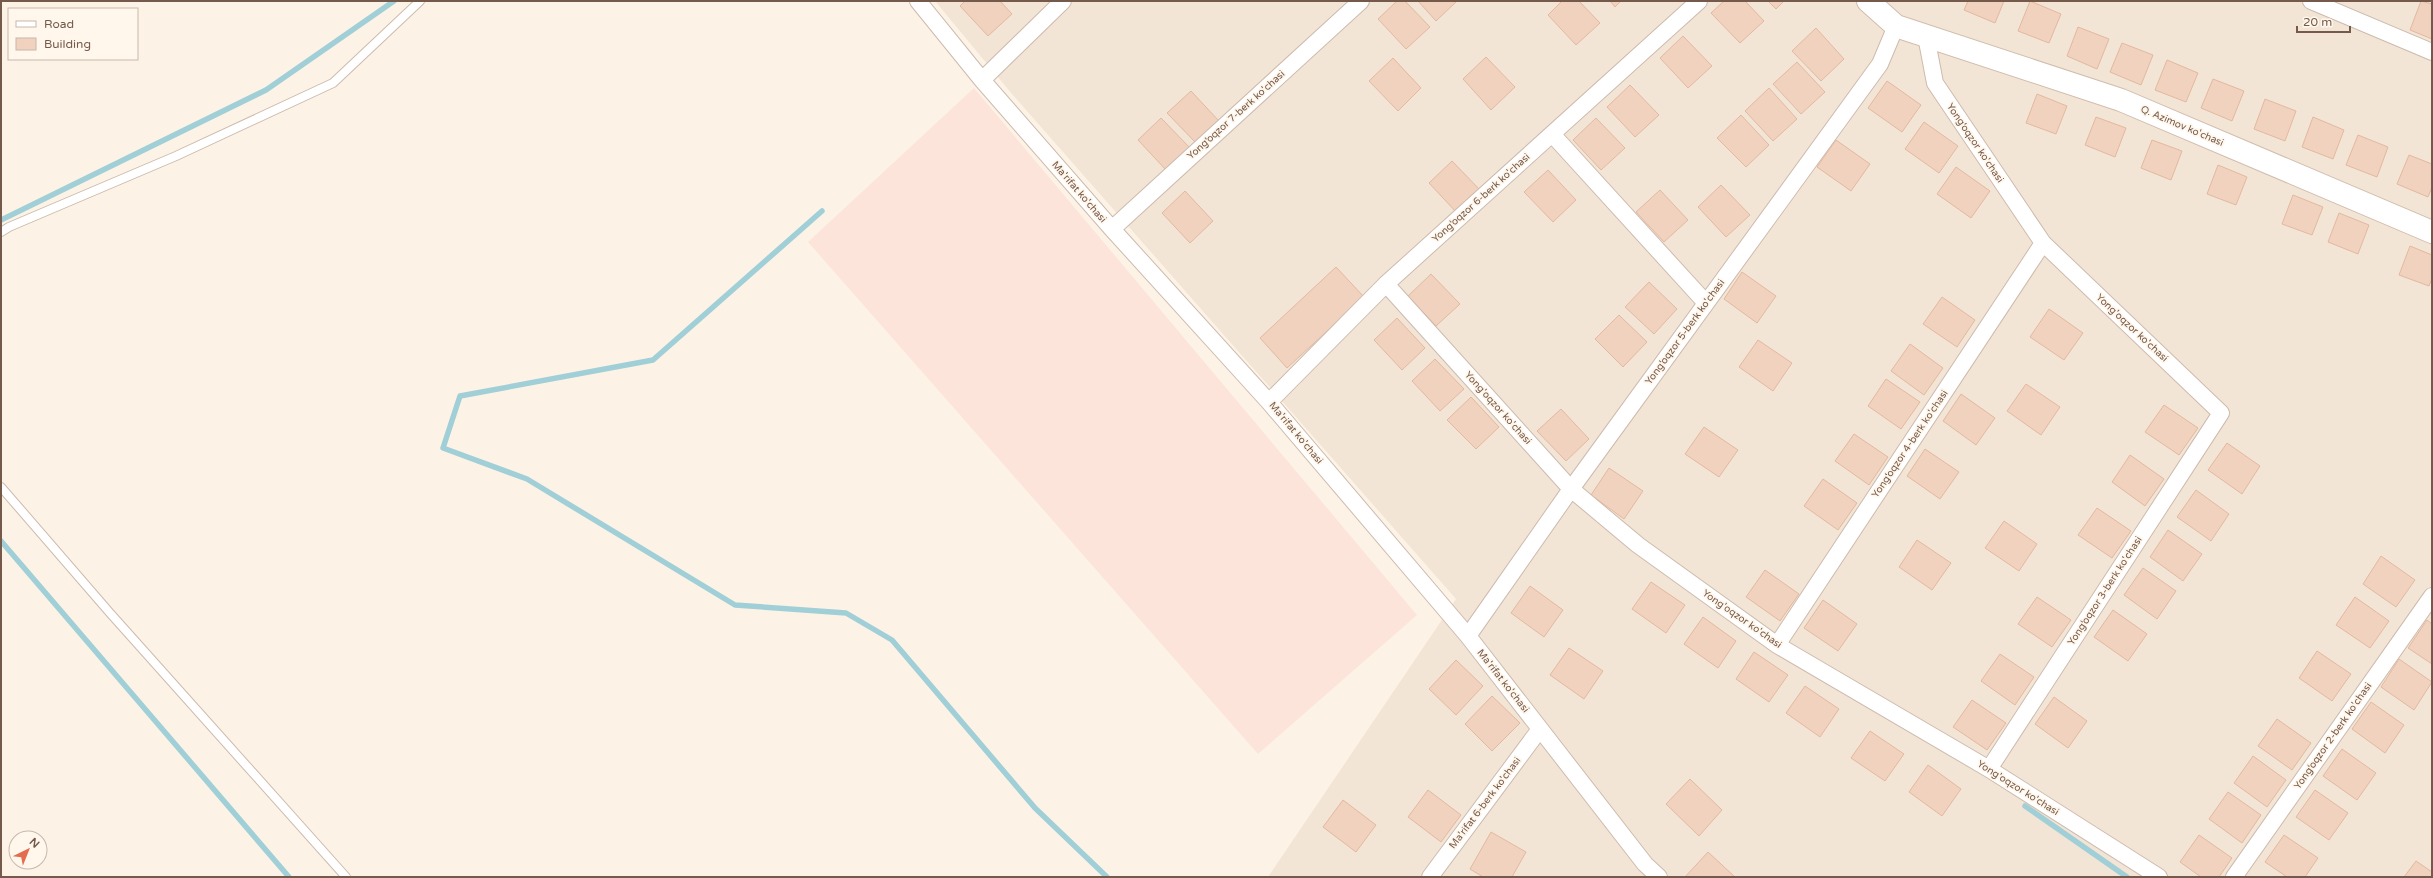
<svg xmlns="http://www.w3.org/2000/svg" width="2433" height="878" font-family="'Varela Round',sans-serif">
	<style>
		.residential { fill: #f3e5d5 }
		.commercial { fill: #fce4da }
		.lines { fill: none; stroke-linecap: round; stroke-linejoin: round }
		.stream { stroke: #a1cfd7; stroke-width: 5.5 }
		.building { fill: #f1d2be; stroke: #e3b89f }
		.lane-casing { stroke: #cdbbad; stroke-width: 10 }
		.street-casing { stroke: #cdbbad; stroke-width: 18 }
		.secondary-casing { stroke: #d2bdad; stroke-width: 24 }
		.lane { stroke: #fff; stroke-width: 8 }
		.street { stroke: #fff; stroke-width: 16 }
		.secondary { stroke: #fff; stroke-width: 22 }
		.labels { text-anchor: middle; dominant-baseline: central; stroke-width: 3.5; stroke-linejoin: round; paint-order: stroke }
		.street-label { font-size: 10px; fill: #755a4b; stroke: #fff7ec }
	</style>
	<rect width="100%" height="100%" fill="#fcf3e6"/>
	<path class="residential" d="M935,1H2432V877H1268L1456,599L1012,94Z"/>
	<path class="commercial" d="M974,88L1417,615L1258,754L808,242Z"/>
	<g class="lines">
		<path class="stream" d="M822,211L653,360L460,396L443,448L527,479L735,605L846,613L892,640L1035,808L1107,877
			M1,220L266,90L394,1
			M1,541L289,877
			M2025,806L2127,877"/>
	</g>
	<path class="building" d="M965,1H1000L1012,14L988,36L960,6Z
		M1397,1H1405L1430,27L1406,49L1378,19Z
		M1418,1H1457L1436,21Z
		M1562,1H1579L1600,23L1576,45L1548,15Z
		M1610,1H1621L1615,7Z
		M1724,1H1745L1764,21L1740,43L1711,13Z
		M1768,1H1784L1776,9Z
		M1968,1H2004L1995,23L1964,10Z
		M2030,1L2061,14L2049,43L2018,31Z
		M2421,1L2432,4V39L2410,30Z
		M2078,27L2109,39L2097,69L2067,56Z
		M1816,28L1844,59L1821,81L1792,51Z
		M1683,36L1712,66L1688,88L1660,58Z
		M2122,43L2153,55L2141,85L2110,72Z
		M1486,57L1515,87L1491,110L1463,79Z
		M1393,58L1421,88L1398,111L1369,81Z
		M2167,60L2198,73L2186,102L2155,90Z
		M1797,62L1825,92L1801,114L1773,84Z
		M2213,79L2244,91L2232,121L2201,108Z
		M1887,81L1921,105L1902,132L1868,108Z
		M1630,85L1659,115L1635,137L1607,107Z
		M1769,88L1797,119L1773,141L1745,111Z
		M1191,91L1219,121L1196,143L1167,113Z
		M2037,94L2067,106L2056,134L2026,123Z
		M2265,99L2296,111L2285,141L2254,129Z
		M1741,115L1769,145L1746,167L1717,138Z
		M2096,117L2126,128L2115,157L2085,145Z
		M2313,117L2344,130L2333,159L2302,147Z
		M1161,118L1190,148L1166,170L1138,140Z
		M1596,118L1625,148L1601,170L1573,140Z
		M1924,122L1958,146L1939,173L1905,149Z
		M2358,135L2388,147L2377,177L2346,165Z
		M1836,140L1870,164L1851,191L1817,167Z
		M2152,140L2182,151L2171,180L2141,168Z
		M2409,155L2432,164V187L2428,197L2397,184Z
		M1452,161L1481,191L1457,213L1429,183Z
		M2218,165L2247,177L2236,205L2207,194Z
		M1956,167L1990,191L1971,218L1937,194Z
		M1548,170L1576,200L1553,222L1524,192Z
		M1721,185L1750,215L1726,237L1698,207Z
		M1660,190L1688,220L1664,242L1636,212Z
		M1185,191L1213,221L1190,243L1162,213Z
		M2293,195L2323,207L2312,235L2282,224Z
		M2339,213L2369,225L2358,254L2328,242Z
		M2410,246L2432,255V278L2429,286L2399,275Z
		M1336,267L1364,297L1287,368L1260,338Z
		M1742,272L1776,296L1757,323L1724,299Z
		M1431,274L1460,304L1436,326L1408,296Z
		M1649,282L1677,309L1654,334L1625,307Z
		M1942,297L1975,320L1957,347L1923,324Z
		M2049,309L2083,333L2064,360L2030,337Z
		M1619,315L1647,342L1623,367L1595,339Z
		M1397,318L1425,348L1402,370L1374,340Z
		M1758,340L1792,363L1773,391L1739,367Z
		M1910,344L1943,368L1924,395L1891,371Z
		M1435,359L1464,389L1440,411L1412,381Z
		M1886,379L1920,402L1901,429L1868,406Z
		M2026,384L2060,407L2041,435L2007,411Z
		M1961,394L1995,418L1976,445L1943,421Z
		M1471,397L1499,427L1476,449L1447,420Z
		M2164,405L2198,428L2179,455L2145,432Z
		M1561,409L1589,439L1566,461L1537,431Z
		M1704,427L1738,450L1719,477L1685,454Z
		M1854,434L1888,457L1869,485L1835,461Z
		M2227,443L2260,466L2242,494L2208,470Z
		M1925,449L1959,472L1940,499L1907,476Z
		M2130,455L2164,479L2145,506L2112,482Z
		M1609,468L1643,491L1624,519L1591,495Z
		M1823,479L1857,503L1838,530L1804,506Z
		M2196,490L2229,514L2211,541L2177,517Z
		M2097,508L2131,531L2112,558L2078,535Z
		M2004,521L2037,544L2019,571L1985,548Z
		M2168,530L2202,554L2183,581L2150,557Z
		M1917,540L1951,563L1932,590L1899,567Z
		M2381,556L2415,580L2396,607L2363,584Z
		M2143,568L2176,591L2157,619L2124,595Z
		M1765,570L1799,594L1780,621L1746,597Z
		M1651,582L1685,605L1666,633L1632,609Z
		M1530,586L1563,610L1544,637L1511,613Z
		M2037,597L2071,620L2052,647L2018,624Z
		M2355,597L2389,621L2370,648L2336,625Z
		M1823,600L1857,624L1838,651L1804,628Z
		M2113,610L2147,634L2128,661L2094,637Z
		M1703,617L1736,641L1718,668L1684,644Z
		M2427,620L2432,624V664L2408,648Z
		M1569,648L1603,671L1584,699L1550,675Z
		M2317,651L2351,674L2332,701L2299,678Z
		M1754,652L1788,675L1769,702L1736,679Z
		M2000,654L2034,677L2015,705L1981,681Z
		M2399,659L2432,682L2414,710L2381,687Z
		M1456,660L1483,686L1456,715L1429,689Z
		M1805,686L1839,709L1820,737L1786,713Z
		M1492,696L1520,723L1492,751L1465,724Z
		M2054,697L2087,721L2068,748L2035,724Z
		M1972,700L2006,723L1987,750L1953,727Z
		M2371,702L2404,725L2385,753L2352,729Z
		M2277,719L2311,743L2292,770L2258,746Z
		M1870,731L1904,754L1885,781L1851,758Z
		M2342,749L2376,773L2357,800L2323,776Z
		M2253,756L2286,780L2267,807L2234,783Z
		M1928,765L1961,789L1942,816L1909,792Z
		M1690,779L1722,810L1699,836L1666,804Z
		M1428,790L1461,815L1441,842L1408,817Z
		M2315,790L2348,813L2329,840L2296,817Z
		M2228,792L2261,815L2242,843L2209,819Z
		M1343,800L1376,825L1356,852L1323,827Z
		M1491,832L1526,852L1512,877H1483L1470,869Z
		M2199,835L2232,858L2219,877H2201L2180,862Z
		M2284,835L2318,858L2305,877H2287L2265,862Z
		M1708,852L1735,877H1685Z
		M2416,861L2432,872V877H2404Z"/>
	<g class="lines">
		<defs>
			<path id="lane" d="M1,232L9,227L176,156L333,83L420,1
				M1,487L110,613L346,877"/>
			<path id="street" d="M918,1L982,80L1112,229L1269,402L1468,636L1645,864L1659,877
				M2311,1L2432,52
				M1926,36L1935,83L2043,243L2221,413L1989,769
				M982,80L1063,1
				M1552,134L1706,303
				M1112,229L1361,1
				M1386,284L1571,489L1638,545L1777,645L1989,769L2159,877
				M1269,402L1386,284L1699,1
				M1468,636L1571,489L1880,64L1896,26
				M1777,645L2043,243
				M1430,877L1540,729
				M2234,877L2432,596"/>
			<path id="secondary" d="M1868,1L1896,26L2121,100L2432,232"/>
		</defs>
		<use href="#lane" class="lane-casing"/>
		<use href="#street" class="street-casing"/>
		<use href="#secondary" class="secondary-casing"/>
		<use href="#lane" class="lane"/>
		<use href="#street" class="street"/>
		<use href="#secondary" class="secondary"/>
	</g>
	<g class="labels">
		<g class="street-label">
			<text transform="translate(1236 115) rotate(-42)">Yong‘oqzor 7-berk ko'chasi</text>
			<text transform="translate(2182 126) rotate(23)">Q. Azimov ko'chasi</text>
			<text transform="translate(1975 143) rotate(56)">Yong‘oqzor ko'chasi</text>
			<text transform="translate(1079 192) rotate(49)">Ma'rifat ko'chasi</text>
			<text transform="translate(1481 198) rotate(-42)">Yong‘oqzor 6-berk ko'chasi</text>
			<text transform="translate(2132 328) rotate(43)">Yong'oqzor ko'chasi</text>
			<text transform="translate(1685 332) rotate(-54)">Yong‘oqzor 5-berk ko'chasi</text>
			<text transform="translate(1498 408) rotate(48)">Yong'oqzor ko'chasi</text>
			<text transform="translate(1296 433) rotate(50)">Ma'rifat ko'chasi</text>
			<text transform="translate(1910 444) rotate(-56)">Yong‘oqzor 4-berk ko'chasi</text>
			<text transform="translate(2105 591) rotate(-57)">Yong‘oqzor 3-berk ko'chasi</text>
			<text transform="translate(1742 619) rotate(35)">Yong'oqzor ko'chasi</text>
			<text transform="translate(1503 681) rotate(52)">Ma'rifat ko'chasi</text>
			<text transform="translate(2333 736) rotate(-55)">Yong‘oqzor 2-berk ko'chasi</text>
			<text transform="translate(2018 788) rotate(32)">Yong'oqzor ko'chasi</text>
			<text transform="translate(1485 803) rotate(-53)">Ma’rifat 6-berk ko'chasi</text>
		</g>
	</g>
	<rect width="2433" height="878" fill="none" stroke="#755a4b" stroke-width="4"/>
	<rect x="8" y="8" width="130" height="52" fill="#fff7ec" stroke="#c8b8ac"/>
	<rect x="16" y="21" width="20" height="6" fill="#ffffff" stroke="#c8b8ac"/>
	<text x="44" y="28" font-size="12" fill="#755a4b">Road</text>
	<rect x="16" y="38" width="20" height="12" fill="#f1d2be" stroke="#c8b8ac"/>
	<text x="44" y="48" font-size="12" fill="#755a4b">Building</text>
	<g transform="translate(28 850) rotate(43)"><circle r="19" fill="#fff7ec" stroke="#c8b8ac"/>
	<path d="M0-3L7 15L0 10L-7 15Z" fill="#e36e4f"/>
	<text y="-6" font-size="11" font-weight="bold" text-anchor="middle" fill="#755a4b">N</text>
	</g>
	<path d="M2297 26v6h53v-6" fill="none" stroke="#755a4b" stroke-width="2"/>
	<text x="2303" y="26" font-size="12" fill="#755a4b" stroke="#fff7ec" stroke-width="3" paint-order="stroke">20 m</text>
</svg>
